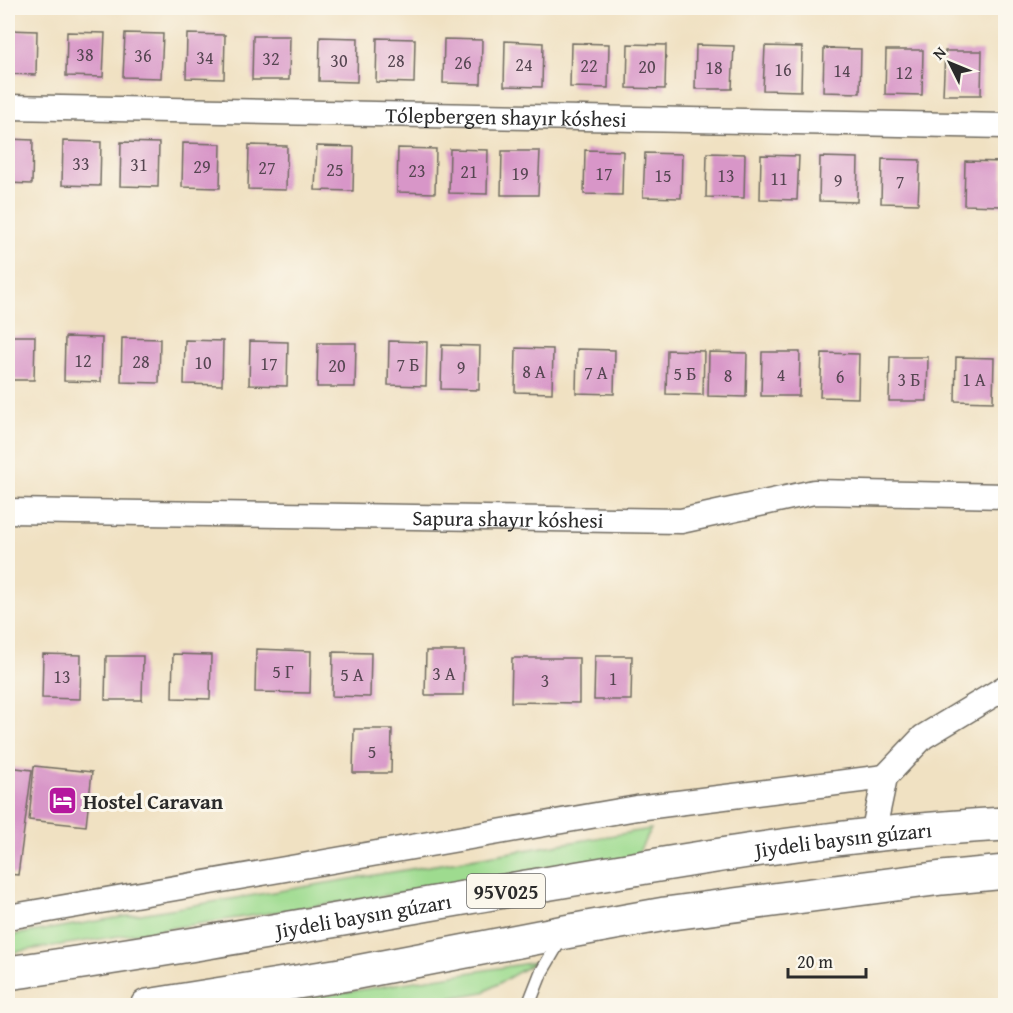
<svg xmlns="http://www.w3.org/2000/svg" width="1013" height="1013" font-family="'Gentium Book Plus',serif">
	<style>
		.green { fill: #9edb8f; stroke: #64835d; stroke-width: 1.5 }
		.building { fill: #d896c8 }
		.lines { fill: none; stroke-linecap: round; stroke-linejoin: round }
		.lane-casing { stroke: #706b60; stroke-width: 15 }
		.street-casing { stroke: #706b60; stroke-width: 27 }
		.primary-casing { stroke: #706b60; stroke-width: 36 }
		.lane { stroke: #fff; stroke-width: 12 }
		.street { stroke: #fff; stroke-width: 24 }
		.primary { stroke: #fff; stroke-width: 33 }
		.labels { text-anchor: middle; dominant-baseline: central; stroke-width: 6; stroke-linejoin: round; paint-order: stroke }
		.number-label { font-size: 18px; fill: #564652 }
		.shield { fill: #fbf7ec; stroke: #696865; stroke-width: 1.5 }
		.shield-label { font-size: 20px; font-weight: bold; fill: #2b2b2b }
		.street-label { font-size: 21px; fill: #2b2b2b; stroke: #fbf7ec }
		.poi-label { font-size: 21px; font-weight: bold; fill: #2b2b2b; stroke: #fbf7ec; text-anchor: start }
	</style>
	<rect width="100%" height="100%" fill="#fbf7ec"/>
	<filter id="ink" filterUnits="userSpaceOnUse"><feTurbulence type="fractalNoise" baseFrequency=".0167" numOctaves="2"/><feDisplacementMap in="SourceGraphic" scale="12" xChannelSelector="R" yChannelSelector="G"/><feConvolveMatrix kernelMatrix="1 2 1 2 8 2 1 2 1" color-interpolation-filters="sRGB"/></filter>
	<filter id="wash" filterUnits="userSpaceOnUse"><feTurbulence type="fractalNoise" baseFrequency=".008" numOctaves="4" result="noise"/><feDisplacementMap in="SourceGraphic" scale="24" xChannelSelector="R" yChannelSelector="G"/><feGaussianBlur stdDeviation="1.35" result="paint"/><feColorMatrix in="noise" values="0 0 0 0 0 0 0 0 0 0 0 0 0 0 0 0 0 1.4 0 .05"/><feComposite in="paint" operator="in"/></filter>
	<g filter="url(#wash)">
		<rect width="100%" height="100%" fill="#f0e1c2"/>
		<path class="green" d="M651,829L636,857L8,953V936Z
			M536,962L484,992L409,1005H264Z"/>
		<g id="blocks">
			<path class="building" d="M8,30L37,31L36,75L8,74Z
				M67,32L105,33L103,77L66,76Z
				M125,33L163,34L161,78L123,77Z
				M187,34L225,35L224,79L186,78Z
				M253,36H290L289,80H252Z
				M320,37L358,38L357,82L319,81Z
				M377,38L415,39L414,83L376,82Z
				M444,39L482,40L481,84L443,83Z
				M505,41L543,43L542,87L504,86Z
				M571,43L609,44L608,88L570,87Z
				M628,44L666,45L665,89L627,88Z
				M696,45L734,46L732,89H695Z
				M765,46L802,47L801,91L763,90Z
				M824,48L861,49L860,93L823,92Z
				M886,50H923L922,95L885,94Z
				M945,51H982L981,95H943Z
				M8,139L33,140L32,184L8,183Z
				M63,141L101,142L100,186L62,185Z
				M121,142L159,143L158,187L120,186Z
				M183,143L221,144L220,188L182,187Z
				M249,145L287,146L286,190L248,189Z
				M317,146L354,147L353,191L315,190Z
				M398,148L436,149L435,193L397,192Z
				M450,149L488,150L487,194L449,193Z
				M585,150L623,151L622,195L584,194Z
				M502,151H540L538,195H501Z
				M645,153L682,154L681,198L643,197Z
				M707,153L745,154L744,198L706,197Z
				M761,155L799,156L797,200L760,199Z
				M820,157L858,158L857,202L819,201Z
				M882,159L920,160L918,204L881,203Z
				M965,161L1003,162L1002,206L964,205Z
				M8,336H35L34,380H8Z
				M65,337L102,338L101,382L64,381Z
				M122,338L160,339L159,383L121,382Z
				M185,340L223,341L222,385L184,384Z
				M250,341L288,342L287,386L249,385Z
				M389,341L427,342L426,386L388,385Z
				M318,343H356L355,387H317Z
				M442,345L480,346L479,390L441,389Z
				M516,348L553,349L552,393L515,392Z
				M577,349L615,350L614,394L576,393Z
				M667,350L704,351L703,395L666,394Z
				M709,352L747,353L746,397L708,396Z
				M762,352H800L799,396H761Z
				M822,353L859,354L858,398L820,397Z
				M890,357H928L927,401H889Z
				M956,357L994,358L993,402L955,401Z
				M256,649L311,651L310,693L255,692Z
				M426,651H464L463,695H425Z
				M333,652L371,653L370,697L332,696Z
				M43,654L81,655L80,699L42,698Z
				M173,654L211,655L210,699L172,698Z
				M106,656H143L142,700H105Z
				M595,656H632L631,700H594Z
				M512,658H579V703L511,702Z
				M354,729H392L391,773H353Z
				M34,766L92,772L86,826L29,820Z
				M8,767L32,770L18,875L8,874Z"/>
		</g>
	</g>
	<g filter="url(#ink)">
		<use href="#blocks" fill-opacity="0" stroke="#706b60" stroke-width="1.5"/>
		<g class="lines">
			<defs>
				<path id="lane" d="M528,1006L541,973L562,937"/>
				<g id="street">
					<path id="s1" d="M8,107L1006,126"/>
					<path id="s2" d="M8,511L681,521L814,492L1006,496"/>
					<path d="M873,834L885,777L923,737L1006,687"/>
					<path d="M8,917L637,808L885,777"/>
				</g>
				<g id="primary">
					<path id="s3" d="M8,973C183,948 358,916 533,886C690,859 846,832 1006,824"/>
					<path d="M147,1006L347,974L565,932L665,914L942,878L1006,872"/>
				</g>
			</defs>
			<use href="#lane" class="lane-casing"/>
			<use href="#street" class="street-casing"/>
			<use href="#primary" class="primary-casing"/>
			<use href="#lane" class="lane"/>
			<use href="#street" class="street"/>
			<use href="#primary" class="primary"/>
		</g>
	</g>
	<defs>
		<symbol id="hotel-square" viewBox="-11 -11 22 22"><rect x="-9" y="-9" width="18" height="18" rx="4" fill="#b5179e" stroke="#fbf7ec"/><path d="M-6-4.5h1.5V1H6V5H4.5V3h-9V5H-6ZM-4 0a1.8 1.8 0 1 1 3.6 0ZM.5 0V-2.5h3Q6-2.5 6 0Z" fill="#fff"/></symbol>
	</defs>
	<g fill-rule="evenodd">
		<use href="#hotel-square" x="46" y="784" width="33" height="33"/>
	</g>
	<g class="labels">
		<g class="number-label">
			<text x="85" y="54">38</text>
			<text x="143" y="55">36</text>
			<text x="205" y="57">34</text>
			<text x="271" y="58">32</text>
			<text x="339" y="60">30</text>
			<text x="396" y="60">28</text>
			<text x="463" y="62">26</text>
			<text x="524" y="64">24</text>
			<text x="589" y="65">22</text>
			<text x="647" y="66">20</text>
			<text x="714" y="67">18</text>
			<text x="783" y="69">16</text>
			<text x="842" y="70">14</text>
			<text x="904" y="72">12</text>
			<text x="81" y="163">33</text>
			<text x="139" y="164">31</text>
			<text x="202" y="166">29</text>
			<text x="267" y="167">27</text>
			<text x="335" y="169">25</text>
			<text x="417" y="170">23</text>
			<text x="469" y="171">21</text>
			<text x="520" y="173">19</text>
			<text x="604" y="173">17</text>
			<text x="663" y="175">15</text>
			<text x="726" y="175">13</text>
			<text x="779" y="178">11</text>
			<text x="838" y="180">9</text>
			<text x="900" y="181">7</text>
			<text x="83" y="360">12</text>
			<text x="141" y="361">28</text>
			<text x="203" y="362">10</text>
			<text x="269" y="363">17</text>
			<text x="408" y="364">7 Б</text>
			<text x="337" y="365">20</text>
			<text x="461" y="367">9</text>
			<text x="534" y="371">8 А</text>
			<text x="596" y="372">7 А</text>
			<text x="685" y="373">5 Б</text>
			<text x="781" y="374">4</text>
			<text x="728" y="375">8</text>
			<text x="840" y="376">6</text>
			<text x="909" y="379">3 Б</text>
			<text x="974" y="379">1 А</text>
			<text x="283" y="671">5 Г</text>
			<text x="444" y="673">3 А</text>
			<text x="352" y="674">5 А</text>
			<text x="62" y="676">13</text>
			<text x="613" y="678">1</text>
			<text x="545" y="680">3</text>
			<text x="372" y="751">5</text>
		</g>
		<rect class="shield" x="467" y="874" width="78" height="34" rx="4.5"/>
		<g class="shield-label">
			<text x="506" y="891">95V025</text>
		</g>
		<g class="street-label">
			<text stroke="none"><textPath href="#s1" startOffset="498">Tólepbergen shayır kóshesi</textPath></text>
			<text stroke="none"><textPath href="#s2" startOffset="500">Sapura shayır kóshesi</textPath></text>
			<text stroke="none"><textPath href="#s3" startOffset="846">Jiydeli baysın gúzarı</textPath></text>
			<text stroke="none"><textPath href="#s3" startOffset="360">Jiydeli baysın gúzarı</textPath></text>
		</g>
		<g class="poi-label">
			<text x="83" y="801">Hostel Caravan</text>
		</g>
	</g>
	<rect width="1013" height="1013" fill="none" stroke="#fbf7ec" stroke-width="30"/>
	<g transform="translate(950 63) rotate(313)" stroke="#fbf7ec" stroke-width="4.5" paint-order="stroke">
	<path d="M0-4.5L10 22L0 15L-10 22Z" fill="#2b2b2b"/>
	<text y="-9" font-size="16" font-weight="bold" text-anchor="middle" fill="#2b2b2b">N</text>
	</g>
	<path d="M788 968v9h78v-9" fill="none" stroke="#2b2b2b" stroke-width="3"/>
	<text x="797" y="968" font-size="18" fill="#2b2b2b" stroke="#fbf7ec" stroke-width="4.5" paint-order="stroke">20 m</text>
</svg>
